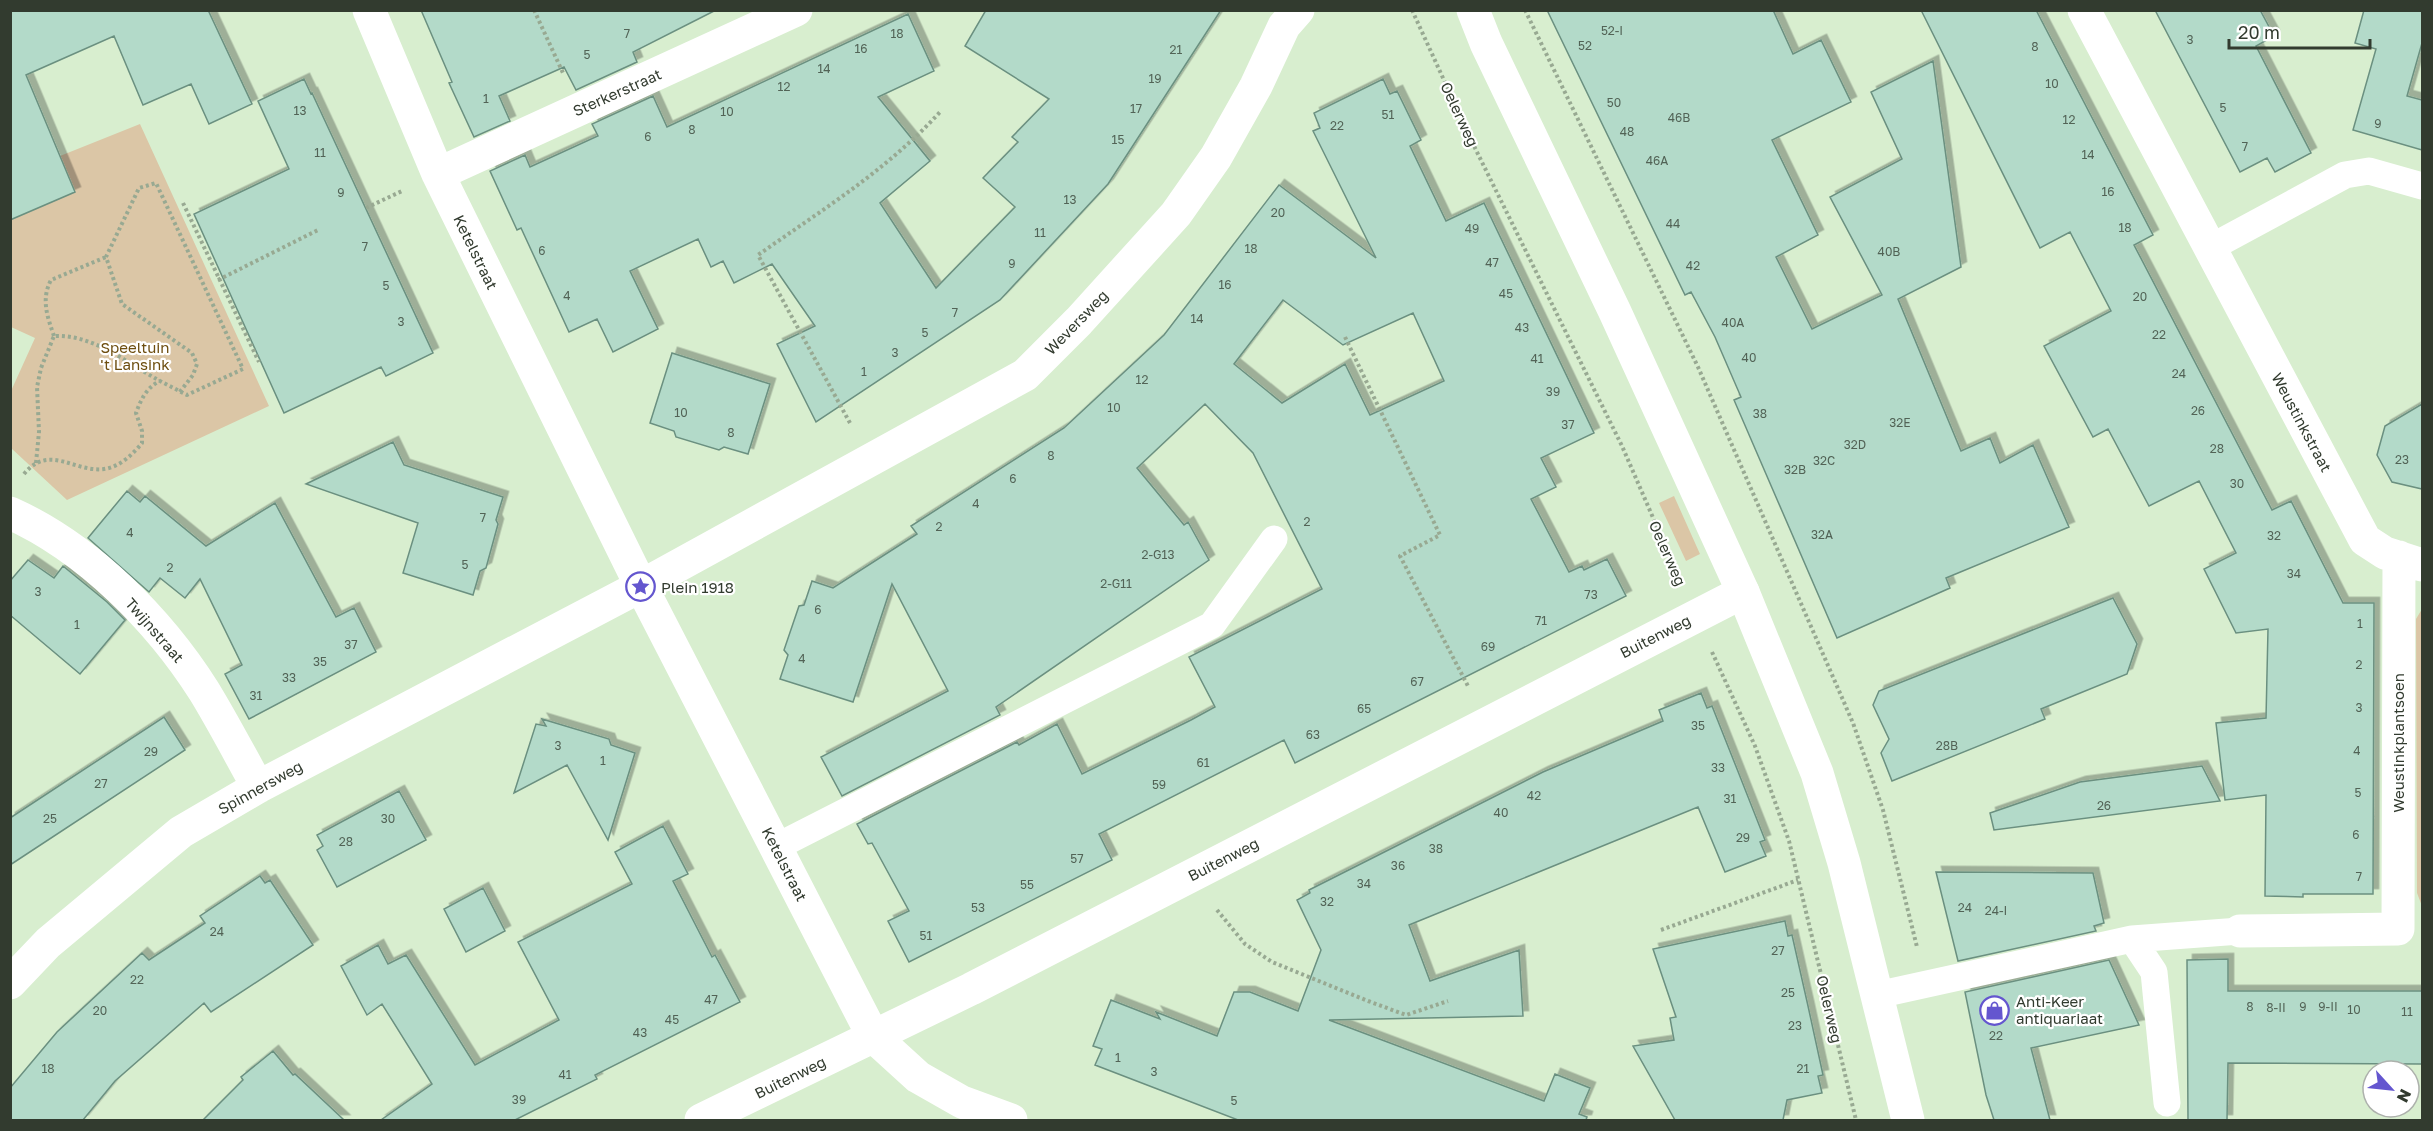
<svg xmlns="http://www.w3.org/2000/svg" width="2433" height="1131" font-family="'Golos Text',sans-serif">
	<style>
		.green { fill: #dbc6a6 }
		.building { fill: #b3dac9; stroke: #6b9080; stroke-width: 1.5; fill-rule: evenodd; filter: url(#shadow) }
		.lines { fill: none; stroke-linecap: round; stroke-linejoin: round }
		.path { stroke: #98a992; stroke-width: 4; stroke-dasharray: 3 3; stroke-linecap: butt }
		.lane { stroke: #fff; stroke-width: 27 }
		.street { stroke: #fff; stroke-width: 33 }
		.secondary { stroke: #fff; stroke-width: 33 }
		.labels { text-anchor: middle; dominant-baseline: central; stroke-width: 4.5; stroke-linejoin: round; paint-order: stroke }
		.number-label { font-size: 12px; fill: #526356 }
		.street-label { font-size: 15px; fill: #323b2f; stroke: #fff }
		.park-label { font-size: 15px; fill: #6e4e10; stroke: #fff }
		.poi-label { font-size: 15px; fill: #323b2f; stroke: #fff; text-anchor: start }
	</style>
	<defs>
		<filter id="shadow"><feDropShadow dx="5.5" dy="-5.5" stdDeviation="0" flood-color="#0004"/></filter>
	</defs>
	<rect width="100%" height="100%" fill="#d8eecf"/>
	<path class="green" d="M140,124L269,406L67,500L11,448V391L35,338L11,327V220L75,192L60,156Z
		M1674,496L1700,554L1686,561L1659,503Z
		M2422,609V906L2417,893L2416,619Z"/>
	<path class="building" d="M10,10H208L252,104L209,124L191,84L143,105L114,36L26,75L75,192L10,220Z
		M421,10H716L633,52L637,62L576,90L564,67L499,96L510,121L474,137L449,83L452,82Z
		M986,10H1221L1108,184L1000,300L816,422L777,344L815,326L772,264L734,283L723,261L711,267L698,239L630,271L658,329L613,352L597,319L569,332L521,228L517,230L490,171L525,155L530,167L598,136L592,124L653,96L667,127L908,14L934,71L878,97L930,161L880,203L936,288L1015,207L983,178L1018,142L1012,137L1049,99L965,46Z
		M1547,10H1773L1793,54L1821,40L1851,102L1772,140L1818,235L1776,257L1812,329L1882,295L1830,197L1902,159L1871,92L1933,61L1961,267L1898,299L1961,451L1990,438L2000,463L2033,445L2069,527L1946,578L1950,588L1837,638L1734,400L1741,397L1715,337L1691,292L1685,295Z
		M1921,10H2036L2153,235L2134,245L2272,510L2291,501L2343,603H2374L2373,894H2303V897L2265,896L2266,795L2225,800L2216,723L2266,718L2268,629L2236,633L2204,569L2236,553L2199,481L2149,506L2108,429L2093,437L2044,346L2111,311L2070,232L2040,248Z
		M2155,10H2260L2274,36L2256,46L2311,153L2275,172L2267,158L2240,172Z
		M2364,10H2422V43L2407,96L2422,100V150L2353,130L2376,49L2355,43Z
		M304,79L311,94L312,93L433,353L386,376L381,367L284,413L194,214L289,169L258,101Z
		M1383,79L1390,94L1397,91L1421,140L1410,146L1446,221L1484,203L1594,433L1541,458L1556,487L1531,499L1569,572L1582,566L1584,570L1607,559L1626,596L1295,763L1284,740L1099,834L1112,860L909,962L888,921L909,911L872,843L868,844L857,824L1017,742L1019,745L1057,724L1082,774L1191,720L1215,707L1189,657L1322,589L1253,453L1205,404L1137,468L1184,525L1188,522L1209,560L996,707L1000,715L842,796L821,757L948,691L892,584L853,702L780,679L788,655L784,650L799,606L804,605L812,581L833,588L917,534L911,526L1064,428L1164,335L1279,185L1376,258L1313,131L1320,128L1314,113ZM1283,300L1343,345L1413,313L1444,381L1370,415L1345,364L1282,403L1234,364Z
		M672,353L770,384L748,454L724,447L719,450L676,437L674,431L650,423Z
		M2422,404V489L2392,482L2377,455L2385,426Z
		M393,442L404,465L503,497L496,520L498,524L486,568L480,571L473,595L403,573L418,523L306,484Z
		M127,491L140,502L145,496L206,546L275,503L336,617L354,608L376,652L249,719L225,674L242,665L200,579L185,598L160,578L149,592L88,538Z
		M28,560L54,578L63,566L107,602L125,620L80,674L10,615V581Z
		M2113,598L2137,644L2127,674L2041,709L2045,719L1892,781L1881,753L1889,739L1873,705L1879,691Z
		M1701,693L1707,708L1712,706L1739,774L1765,840L1760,842L1766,856L1725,872L1698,807L1409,925L1430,981L1519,950L1523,1016L1329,1020L1544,1101L1555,1074L1590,1088L1579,1114L1587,1117L1586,1120H1238L1095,1065L1102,1049L1093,1046L1111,1000L1160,1019L1156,1012L1217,1036L1234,992H1250L1298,1011L1321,950L1297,900L1310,893L1309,890L1543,772L1663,721L1659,710Z
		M164,717L185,750L10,865V818Z
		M542,719L609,739L611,745L635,753L608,840L567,765L514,793L536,724L546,726Z
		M2202,766L2220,801L1994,830L1990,813L2080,782Z
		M399,791L426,840L337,887L317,850L323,846L317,835Z
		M663,826L688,874L673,881L712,957L715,955L740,1002L595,1075L597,1079L515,1120H381L432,1084L382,1004L367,1015L341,966L378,945L388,964L406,955L475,1065L559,1020L518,942L632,884L615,852Z
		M1936,872L2093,873L2104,923L2094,926L2096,931L1958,961Z
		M260,876L265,883L270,880L313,945L211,1012L204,1003L115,1081L83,1120H10V1088L57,1032L142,953L149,960L205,923L200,916Z
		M483,888L505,931L466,952L444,909Z
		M1785,921L1788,936L1792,935L1808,1006L1823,1075L1818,1076L1822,1093L1787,1100L1783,1120H1675L1633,1046L1674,1040L1670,1018L1676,1017L1653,949Z
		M2228,959V991H2422V1064L2228,1063L2227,1120H2188L2187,960Z
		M2109,960L2139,1025L2031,1048L2050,1120H1994L1986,1095L1965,992Z
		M273,1051L293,1075L295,1074L344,1120H203L243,1080L241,1077Z"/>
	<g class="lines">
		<path class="path" d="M534,10L563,73
			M1412,10L1474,146L1622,446L1680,580
			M1525,10L1698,367L1853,723L1883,810L1917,947
			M183,203L259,362
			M366,208L402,191
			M218,280L318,230
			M54,336C47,316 41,299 51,280L106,257
			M1345,337L1440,535L1400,556L1469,688
			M850,423L758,255C822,210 887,170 940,112
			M36,463L39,432L37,387L41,368L54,336C93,334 127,363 160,381
			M24,474C49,443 75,473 104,469C120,467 133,454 142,443V431L136,413C141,399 147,387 160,381L187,395L243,369L156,183L139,188L106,257L122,304L192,353L197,364L193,375L179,393
			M1712,652L1755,746L1789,841L1856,1120
			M1217,910L1245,944L1272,962L1368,1001L1406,1015L1448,1001
			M1661,930L1798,880"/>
		<path class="lane" d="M2210,248L2345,175L2369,171L2422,186
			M776,847L1212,625L1274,539
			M2132,939L2154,972L2167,1103
			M1877,995L2132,939L2240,931"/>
		<path class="street" d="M369,10L438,174L641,586L873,1036L918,1077L962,1102L1011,1120
			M2084,10L2365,540L2385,553L2422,565
			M438,174L796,10
			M10,513C88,548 159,620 204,691C223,722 240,755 258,787
			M2240,931L2398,929L2399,557
			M10,983L48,943L181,832L258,787L641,586L1025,375L1079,321L1176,214L1216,157L1256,86L1284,26L1298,10
			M701,1120L971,989L1743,592"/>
		<path class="secondary" d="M1473,10L1486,43L1615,312L1743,592L1817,773L1844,863L1908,1120"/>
	</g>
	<defs>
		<symbol id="sight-ring" viewBox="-11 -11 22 22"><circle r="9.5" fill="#fff" stroke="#6456cf" stroke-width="1.5"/><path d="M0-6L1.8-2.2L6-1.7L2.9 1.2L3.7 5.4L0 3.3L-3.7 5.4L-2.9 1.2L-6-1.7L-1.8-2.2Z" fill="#6456cf"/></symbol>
		<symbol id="shop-ring" viewBox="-11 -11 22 22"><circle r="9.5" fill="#fff" stroke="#6456cf" stroke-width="1.5"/><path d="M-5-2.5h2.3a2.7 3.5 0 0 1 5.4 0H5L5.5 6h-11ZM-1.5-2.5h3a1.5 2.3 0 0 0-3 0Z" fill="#6456cf"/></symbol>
	</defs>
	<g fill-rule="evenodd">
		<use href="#sight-ring" x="624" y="570" width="33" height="33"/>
		<use href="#shop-ring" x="1978" y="994" width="33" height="33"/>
	</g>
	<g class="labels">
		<g class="number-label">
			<text x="1612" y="30">52-I</text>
			<text x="627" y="33">7</text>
			<text x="897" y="33">18</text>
			<text x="2190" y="39">3</text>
			<text x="1585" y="45">52</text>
			<text x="2035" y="46">8</text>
			<text x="861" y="48">16</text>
			<text x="1176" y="49">21</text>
			<text x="587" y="54">5</text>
			<text x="824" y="68">14</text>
			<text x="1155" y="78">19</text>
			<text x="2052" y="83">10</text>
			<text x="784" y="86">12</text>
			<text x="486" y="98">1</text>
			<text x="1614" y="102">50</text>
			<text x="2223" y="107">5</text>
			<text x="1136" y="108">17</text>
			<text x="300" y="110">13</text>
			<text x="727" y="111">10</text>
			<text x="1388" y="114">51</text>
			<text x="1679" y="117">46B</text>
			<text x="2069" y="119">12</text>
			<text x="2378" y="123">9</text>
			<text x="1337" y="125">22</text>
			<text x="692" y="129">8</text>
			<text x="1627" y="131">48</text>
			<text x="648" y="136">6</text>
			<text x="1118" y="139">15</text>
			<text x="2245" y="146">7</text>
			<text x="320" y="152">11</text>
			<text x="2088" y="154">14</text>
			<text x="1657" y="160">46A</text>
			<text x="2108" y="191">16</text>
			<text x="341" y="192">9</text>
			<text x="1070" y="199">13</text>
			<text x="1278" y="212">20</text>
			<text x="1673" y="223">44</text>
			<text x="2125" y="227">18</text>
			<text x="1472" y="228">49</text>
			<text x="1040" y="232">11</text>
			<text x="365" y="246">7</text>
			<text x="1251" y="248">18</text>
			<text x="542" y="250">6</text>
			<text x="1889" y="251">40B</text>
			<text x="1492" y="262">47</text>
			<text x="1012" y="263">9</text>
			<text x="1693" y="265">42</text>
			<text x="1225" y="284">16</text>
			<text x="386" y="285">5</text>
			<text x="1506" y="293">45</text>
			<text x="567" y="295">4</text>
			<text x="2140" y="296">20</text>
			<text x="955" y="312">7</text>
			<text x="1197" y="318">14</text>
			<text x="401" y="321">3</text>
			<text x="1733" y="322">40A</text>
			<text x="1522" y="327">43</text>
			<text x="925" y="332">5</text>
			<text x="2159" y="334">22</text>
			<text x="895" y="352">3</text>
			<text x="1749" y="357">40</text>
			<text x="1537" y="358">41</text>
			<text x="864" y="371">1</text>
			<text x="2179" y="373">24</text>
			<text x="1142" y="379">12</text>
			<text x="1553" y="391">39</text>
			<text x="1114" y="407">10</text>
			<text x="2198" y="410">26</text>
			<text x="681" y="412">10</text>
			<text x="1760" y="413">38</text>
			<text x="1900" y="422">32E</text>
			<text x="1568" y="424">37</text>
			<text x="731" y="432">8</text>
			<text x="1855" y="444">32D</text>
			<text x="2217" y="448">28</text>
			<text x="1051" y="455">8</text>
			<text x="2402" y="459">23</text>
			<text x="1824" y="460">32C</text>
			<text x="1795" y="469">32B</text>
			<text x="1013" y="478">6</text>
			<text x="2237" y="483">30</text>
			<text x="976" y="503">4</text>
			<text x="483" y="517">7</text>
			<text x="1307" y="521">2</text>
			<text x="939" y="526">2</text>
			<text x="130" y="532">4</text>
			<text x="1822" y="534">32A</text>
			<text x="2274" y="535">32</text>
			<text x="1158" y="554">2-G13</text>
			<text x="465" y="564">5</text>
			<text x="170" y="567">2</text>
			<text x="2294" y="573">34</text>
			<text x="1116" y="583">2-G11</text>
			<text x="38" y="591">3</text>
			<text x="1591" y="594">73</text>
			<text x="818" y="609">6</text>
			<text x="1541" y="620">71</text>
			<text x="2360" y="623">1</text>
			<text x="77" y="624">1</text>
			<text x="351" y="644">37</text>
			<text x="1488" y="646">69</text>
			<text x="802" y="658">4</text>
			<text x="320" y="661">35</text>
			<text x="2359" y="664">2</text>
			<text x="289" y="677">33</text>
			<text x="1417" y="681">67</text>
			<text x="256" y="695">31</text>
			<text x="2359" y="707">3</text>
			<text x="1364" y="708">65</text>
			<text x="1698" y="725">35</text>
			<text x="1313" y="734">63</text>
			<text x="558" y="745">3</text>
			<text x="1947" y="745">28B</text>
			<text x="2357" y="750">4</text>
			<text x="151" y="751">29</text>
			<text x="603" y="760">1</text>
			<text x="1203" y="762">61</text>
			<text x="1718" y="767">33</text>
			<text x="101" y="783">27</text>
			<text x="1159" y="784">59</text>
			<text x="2358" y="792">5</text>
			<text x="1534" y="795">42</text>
			<text x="1730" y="798">31</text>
			<text x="2104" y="805">26</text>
			<text x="1501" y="812">40</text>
			<text x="50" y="818">25</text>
			<text x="388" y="818">30</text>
			<text x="2356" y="834">6</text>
			<text x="1743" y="837">29</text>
			<text x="346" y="841">28</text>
			<text x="1436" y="848">38</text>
			<text x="1077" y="858">57</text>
			<text x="1398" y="865">36</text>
			<text x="2359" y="876">7</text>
			<text x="1364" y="883">34</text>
			<text x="1027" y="884">55</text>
			<text x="1327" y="901">32</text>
			<text x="978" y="907">53</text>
			<text x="1965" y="907">24</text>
			<text x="1996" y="910">24-I</text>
			<text x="217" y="931">24</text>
			<text x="926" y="935">51</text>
			<text x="1778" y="950">27</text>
			<text x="137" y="979">22</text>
			<text x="1788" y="992">25</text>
			<text x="711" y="999">47</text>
			<text x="2250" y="1006">8</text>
			<text x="2303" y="1006">9</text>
			<text x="2328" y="1006">9-II</text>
			<text x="2276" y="1007">8-II</text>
			<text x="2354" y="1009">10</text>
			<text x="100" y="1010">20</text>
			<text x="2407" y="1011">11</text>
			<text x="672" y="1019">45</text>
			<text x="1795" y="1025">23</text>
			<text x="640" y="1032">43</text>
			<text x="1996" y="1035">22</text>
			<text x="1118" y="1057">1</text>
			<text x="48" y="1068">18</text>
			<text x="1803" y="1068">21</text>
			<text x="1154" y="1071">3</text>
			<text x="565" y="1074">41</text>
			<text x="519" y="1099">39</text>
			<text x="1234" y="1100">5</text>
		</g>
		<g class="street-label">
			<text transform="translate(617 92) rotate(-24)">Sterkerstraat</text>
			<text transform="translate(1460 114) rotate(65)">Oelerweg</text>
			<text transform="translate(476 252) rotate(64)">Ketelstraat</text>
			<text transform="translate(1076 322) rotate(-46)">Weversweg</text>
			<text transform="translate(2302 422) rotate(62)">Weustinkstraat</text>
			<text transform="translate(1668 553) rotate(66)">Oelerweg</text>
			<text transform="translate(155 630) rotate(49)">Twijnstraat</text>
			<text transform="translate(1655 636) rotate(-27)">Buitenweg</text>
			<text transform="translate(2398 743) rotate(-90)">Weustinkplantsoen</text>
			<text transform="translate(260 787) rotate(-29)">Spinnersweg</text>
			<text transform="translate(1223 859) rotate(-27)">Buitenweg</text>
			<text transform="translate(785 864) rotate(63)">Ketelstraat</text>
			<text transform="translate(1830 1009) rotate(77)">Oelerweg</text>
			<text transform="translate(790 1077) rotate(-26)">Buitenweg</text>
		</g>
		<g class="park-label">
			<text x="135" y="347">Speeltuin<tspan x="135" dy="17">'t Lansink</tspan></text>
		</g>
		<g class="poi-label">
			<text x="661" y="587">Plein 1918</text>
			<text x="2016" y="1001">Anti-Keer<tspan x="2016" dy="17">antiquariaat</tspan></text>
		</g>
	</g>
	<rect width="2433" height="1131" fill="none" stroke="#323b2f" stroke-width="24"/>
	<g transform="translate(2391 1089) rotate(117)"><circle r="28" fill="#ffffff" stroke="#adb1ac" stroke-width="1.5"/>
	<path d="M0-4.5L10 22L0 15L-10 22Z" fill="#6456cf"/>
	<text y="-9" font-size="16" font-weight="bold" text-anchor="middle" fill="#323b2f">N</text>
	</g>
	<path d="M2229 39v9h141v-9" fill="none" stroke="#323b2f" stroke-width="3"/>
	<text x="2238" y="39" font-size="18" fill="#323b2f" stroke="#ffffff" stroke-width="4.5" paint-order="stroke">20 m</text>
</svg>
